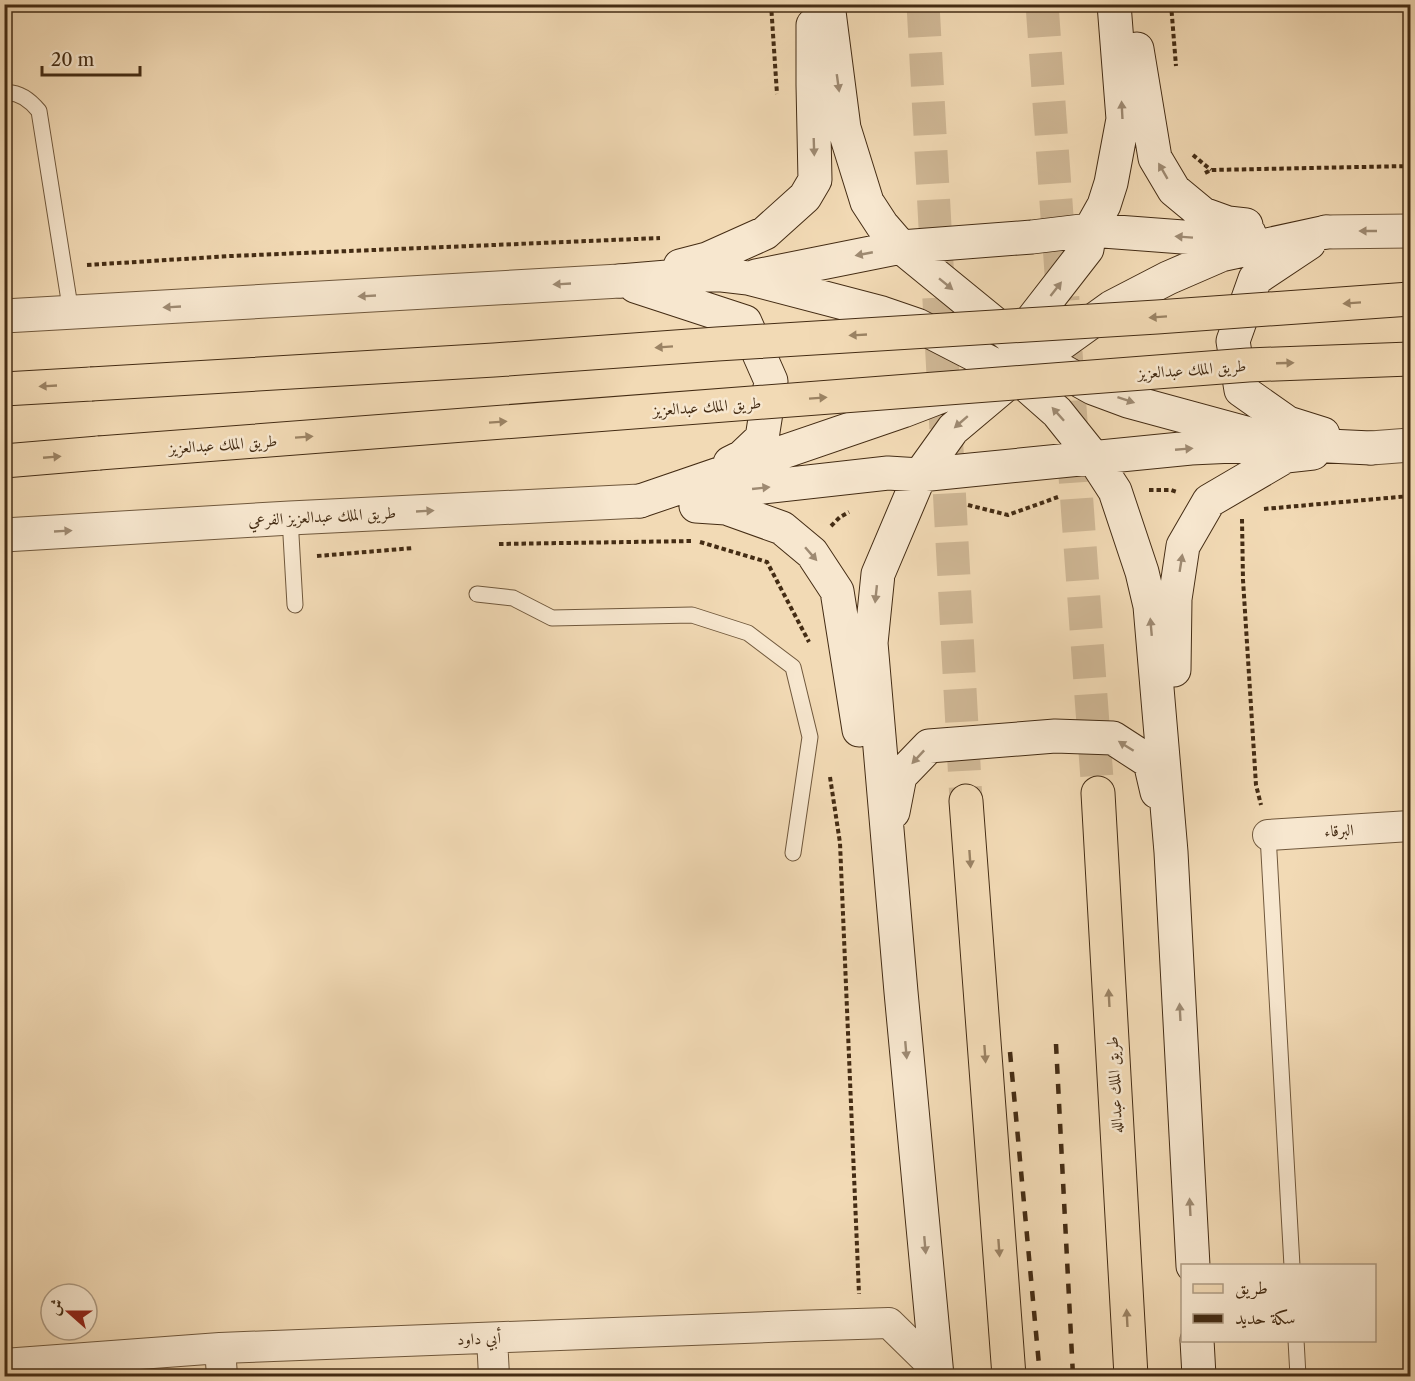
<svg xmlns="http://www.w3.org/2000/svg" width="1415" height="1381" font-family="'Libre Caslon Text',Amiri,serif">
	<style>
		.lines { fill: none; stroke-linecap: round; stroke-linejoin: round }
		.trunk-tunnel { stroke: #cfb795; stroke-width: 33; stroke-dasharray: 33 16; stroke-linecap: butt }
		.service-casing { stroke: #70583c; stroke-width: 17 }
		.minor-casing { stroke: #70583c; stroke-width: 32 }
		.tertiary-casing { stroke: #70583c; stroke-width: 35 }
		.secondary-casing { stroke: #442c14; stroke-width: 35 }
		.primary-casing { stroke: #442c14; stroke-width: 35 }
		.trunk-casing { stroke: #442c14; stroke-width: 35 }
		.path { stroke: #442c14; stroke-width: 4; stroke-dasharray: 4.5 3; stroke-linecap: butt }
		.service { stroke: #f7e7cf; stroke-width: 15 }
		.minor { stroke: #f7e7cf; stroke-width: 30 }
		.tertiary { stroke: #f7e7cf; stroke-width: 33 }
		.secondary { stroke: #f7e7cf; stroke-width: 33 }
		.primary { stroke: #f2dab5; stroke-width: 33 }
		.trunk { stroke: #f2dab5; stroke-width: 33 }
		.rail { stroke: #442c14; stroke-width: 4.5; stroke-dasharray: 10 10; stroke-linecap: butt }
		.primary-bridge-casing { stroke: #442c14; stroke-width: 35; stroke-linecap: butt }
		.primary-bridge { stroke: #f2dab5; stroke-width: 33 }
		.oneway { fill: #9e8a72 }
		.oneway2 { fill: #9b8364 }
		.labels { text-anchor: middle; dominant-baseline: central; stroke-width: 5; stroke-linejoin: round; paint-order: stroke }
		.street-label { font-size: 16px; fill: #442c14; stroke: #f7e7cf }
	</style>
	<rect width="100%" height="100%" fill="#f2dab5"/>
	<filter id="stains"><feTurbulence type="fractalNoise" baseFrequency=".00333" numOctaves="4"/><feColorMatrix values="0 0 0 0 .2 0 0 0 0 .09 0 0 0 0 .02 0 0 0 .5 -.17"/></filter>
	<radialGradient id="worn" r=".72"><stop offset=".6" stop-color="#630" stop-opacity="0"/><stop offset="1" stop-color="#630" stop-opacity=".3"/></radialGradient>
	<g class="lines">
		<path class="trunk-tunnel" d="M923,4L966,801
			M1042,4L1063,301
			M1066,352L1098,793"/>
		<defs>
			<path id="service" d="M4,93C19,91 30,100 39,111L71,313
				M290,518L295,605
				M477,594L513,598L552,618L692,615L748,633L793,667L810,737L793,853
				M1268,835L1292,1266
				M1296,1340L1298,1376"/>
			<path id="minor" d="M1268,835L1410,826
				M492,1338L494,1376
				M220,1348L222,1376
				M4,1364L220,1348L794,1326L889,1323L936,1369"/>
			<path id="tertiary" d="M1326,232L1410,231
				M4,316L620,281
				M1371,448L1410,445
				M4,535L290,518L640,501"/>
			<path id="secondary" d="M828,4L844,128L867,202L882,225L901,247L1016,341L1041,359L1093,388L1128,401L1286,444L1371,448
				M1137,49L1155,158L1174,190L1203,214L1228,223L1246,225
				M1309,243L1255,279L1233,341L1241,390L1288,423L1323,434
				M680,266L707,259L765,233L805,197L815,180L813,85V25
				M756,276L901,247L1032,237L1090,230L1196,238L1249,233
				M620,281L691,275H722L748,278L882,313L917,325L1016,376L1057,412L1093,457L1115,491L1142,572L1150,606L1171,852L1193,1266
				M635,286L745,322L771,381L762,438L742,457L730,463
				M1014,343L1087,249L1090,230L1104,205L1111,183L1123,119L1114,4
				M701,494L888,473L920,475L1191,448L1256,445
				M640,501L903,411L942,396L954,388
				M696,506L726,508L782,528L812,553L837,591L859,730
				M1174,670L1175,599L1183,546L1209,501L1286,456L1313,453
				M893,812L900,776L929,746L1055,736L1113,738L1150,762L1157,792
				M1197,1340L1199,1376
				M937,1376L901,992L871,643L878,574L920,475L953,429L1016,376L1112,307L1168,278L1221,255L1326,232"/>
			<path id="primary" d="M4,389L91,384
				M4,461L99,453"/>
			<path id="trunk" d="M1098,793L1131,1376
				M966,801L1009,1376"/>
		</defs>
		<use href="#service" class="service-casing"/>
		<use href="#minor" class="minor-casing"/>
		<use href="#tertiary" class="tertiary-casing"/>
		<use href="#secondary" class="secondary-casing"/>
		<use href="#primary" class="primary-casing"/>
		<use href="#trunk" class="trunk-casing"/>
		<path class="path" d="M771,4L777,94
			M1171,4L1176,66
			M1193,155L1211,170
			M1205,173L1211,170L1410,166
			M87,265L231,256L660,238
			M1149,490H1171L1177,492
			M968,505L1008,515L1058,497
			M1264,509L1410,496
			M1242,519L1243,580L1256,785L1261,805
			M831,526L840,517L849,512
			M700,542L767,562L809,642
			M499,544L693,541
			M317,556L414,548
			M830,777L840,843L859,1294"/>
		<use href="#service" class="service"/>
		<use href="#minor" class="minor"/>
		<use href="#tertiary" class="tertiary"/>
		<use href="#secondary" class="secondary"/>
		<use href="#primary" class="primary"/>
		<use href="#trunk" class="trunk"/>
		<path class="rail" d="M1056,1044L1073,1376
			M1010,1052L1040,1376"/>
		<defs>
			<path id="primary-bridge" d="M91,384L494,360L717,344L1157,317L1410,299
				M99,453L1248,365L1410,359"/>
		</defs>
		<use href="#primary-bridge" class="primary-bridge-casing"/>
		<use href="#primary-bridge" class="primary-bridge"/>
	</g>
	<defs><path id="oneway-solid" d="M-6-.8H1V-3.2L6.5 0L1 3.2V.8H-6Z" transform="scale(1.5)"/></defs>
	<g class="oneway">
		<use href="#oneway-solid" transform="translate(838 83) rotate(82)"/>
		<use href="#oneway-solid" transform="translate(1122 110) rotate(-93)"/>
		<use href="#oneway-solid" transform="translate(814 147) rotate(88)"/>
		<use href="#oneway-solid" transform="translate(1163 171) rotate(-120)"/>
		<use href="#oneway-solid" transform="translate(1368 231) rotate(180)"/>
		<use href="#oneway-solid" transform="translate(1184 237) rotate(-176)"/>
		<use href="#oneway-solid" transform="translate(864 254) rotate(169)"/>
		<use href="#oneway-solid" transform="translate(562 284) rotate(177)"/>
		<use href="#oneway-solid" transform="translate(946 284) rotate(39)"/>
		<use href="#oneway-solid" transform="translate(1056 289) rotate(-52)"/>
		<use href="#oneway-solid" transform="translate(367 296) rotate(177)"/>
		<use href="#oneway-solid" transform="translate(172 307) rotate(177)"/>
		<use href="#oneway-solid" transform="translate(1126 400) rotate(18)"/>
		<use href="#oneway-solid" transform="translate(1058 414) rotate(-132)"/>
		<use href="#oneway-solid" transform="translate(961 422) rotate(139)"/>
		<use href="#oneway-solid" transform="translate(1184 449) rotate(-5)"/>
		<use href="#oneway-solid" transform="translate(761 488) rotate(-6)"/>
		<use href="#oneway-solid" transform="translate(425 511) rotate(-3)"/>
		<use href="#oneway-solid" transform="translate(63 531) rotate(-3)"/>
		<use href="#oneway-solid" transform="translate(811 554) rotate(49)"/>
		<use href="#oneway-solid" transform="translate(1181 563) rotate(-81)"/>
		<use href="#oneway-solid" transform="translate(876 594) rotate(96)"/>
		<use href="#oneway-solid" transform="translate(1151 627) rotate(-95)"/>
		<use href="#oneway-solid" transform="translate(1126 746) rotate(-148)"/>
		<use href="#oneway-solid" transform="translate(918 757) rotate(133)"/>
		<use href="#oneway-solid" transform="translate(1180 1012) rotate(-93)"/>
		<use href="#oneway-solid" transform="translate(906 1050) rotate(85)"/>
		<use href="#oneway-solid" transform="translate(1190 1207) rotate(-93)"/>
		<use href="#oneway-solid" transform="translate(925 1245) rotate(85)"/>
	</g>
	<g class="oneway2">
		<use href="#oneway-solid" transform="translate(1352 303) rotate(176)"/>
		<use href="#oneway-solid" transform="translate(1158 317) rotate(176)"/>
		<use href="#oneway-solid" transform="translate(858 335) rotate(177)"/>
		<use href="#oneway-solid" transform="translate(664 347) rotate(176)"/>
		<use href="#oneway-solid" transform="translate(1285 363) rotate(-2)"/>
		<use href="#oneway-solid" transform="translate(48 386) rotate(177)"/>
		<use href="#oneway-solid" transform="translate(818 398) rotate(-4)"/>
		<use href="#oneway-solid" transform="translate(498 422) rotate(-4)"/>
		<use href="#oneway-solid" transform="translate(304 437) rotate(-4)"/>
		<use href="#oneway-solid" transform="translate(52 457) rotate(-5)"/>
		<use href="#oneway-solid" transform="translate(970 859) rotate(86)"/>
		<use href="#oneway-solid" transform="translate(1109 998) rotate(-93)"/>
		<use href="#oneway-solid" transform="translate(985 1054) rotate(86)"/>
		<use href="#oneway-solid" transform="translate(999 1248) rotate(86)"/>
		<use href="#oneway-solid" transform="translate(1127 1318) rotate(-93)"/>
	</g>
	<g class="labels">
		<g class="street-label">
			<text transform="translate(1192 369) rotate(-4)">طريق الملك عبدالعزيز</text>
			<text transform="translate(707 406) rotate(-4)">طريق الملك عبدالعزيز</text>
			<text transform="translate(223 444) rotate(-4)">طريق الملك عبدالعزيز</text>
			<text transform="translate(322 516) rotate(-3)">طريق الملك عبدالعزيز الفرعي</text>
			<text transform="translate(1339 830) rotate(-3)">البرقاء</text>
			<text transform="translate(1114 1085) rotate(-93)">طريق الملك عبدالله</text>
			<text transform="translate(479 1338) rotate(-2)">أبي داود</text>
		</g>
	</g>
	<rect width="1415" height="1381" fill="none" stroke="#f2dab5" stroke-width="24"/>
	<rect x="6" y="6" width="1403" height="1369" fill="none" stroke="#442c14" stroke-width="3"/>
	<rect x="12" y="12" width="1391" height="1357" fill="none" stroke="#442c14" stroke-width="1.5"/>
	<rect x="1181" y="1264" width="195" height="78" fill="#f7e7cf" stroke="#af9c84" stroke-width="1.5"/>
	<rect x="1193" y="1284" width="30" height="9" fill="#f2dab5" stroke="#af9c84" stroke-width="1.5"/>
	<text x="1235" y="1294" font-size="18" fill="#442c14">طريق</text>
	<rect x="1193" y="1314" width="30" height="9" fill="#442c14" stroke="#af9c84" stroke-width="1.5"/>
	<text x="1235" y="1324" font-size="18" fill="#442c14">سكة حديد</text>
	<g transform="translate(69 1312) rotate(291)"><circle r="28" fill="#f7e7cf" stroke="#af9c84" stroke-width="1.5"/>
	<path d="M0-4.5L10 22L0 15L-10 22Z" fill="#8f2418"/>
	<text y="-9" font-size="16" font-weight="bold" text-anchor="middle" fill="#442c14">ش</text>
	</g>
	<path d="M42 66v9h98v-9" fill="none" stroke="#442c14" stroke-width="3"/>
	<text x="51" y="66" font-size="18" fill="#442c14" stroke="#f7e7cf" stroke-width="4.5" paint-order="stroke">20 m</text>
	<rect width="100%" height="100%" filter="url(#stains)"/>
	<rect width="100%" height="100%" fill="url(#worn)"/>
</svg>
